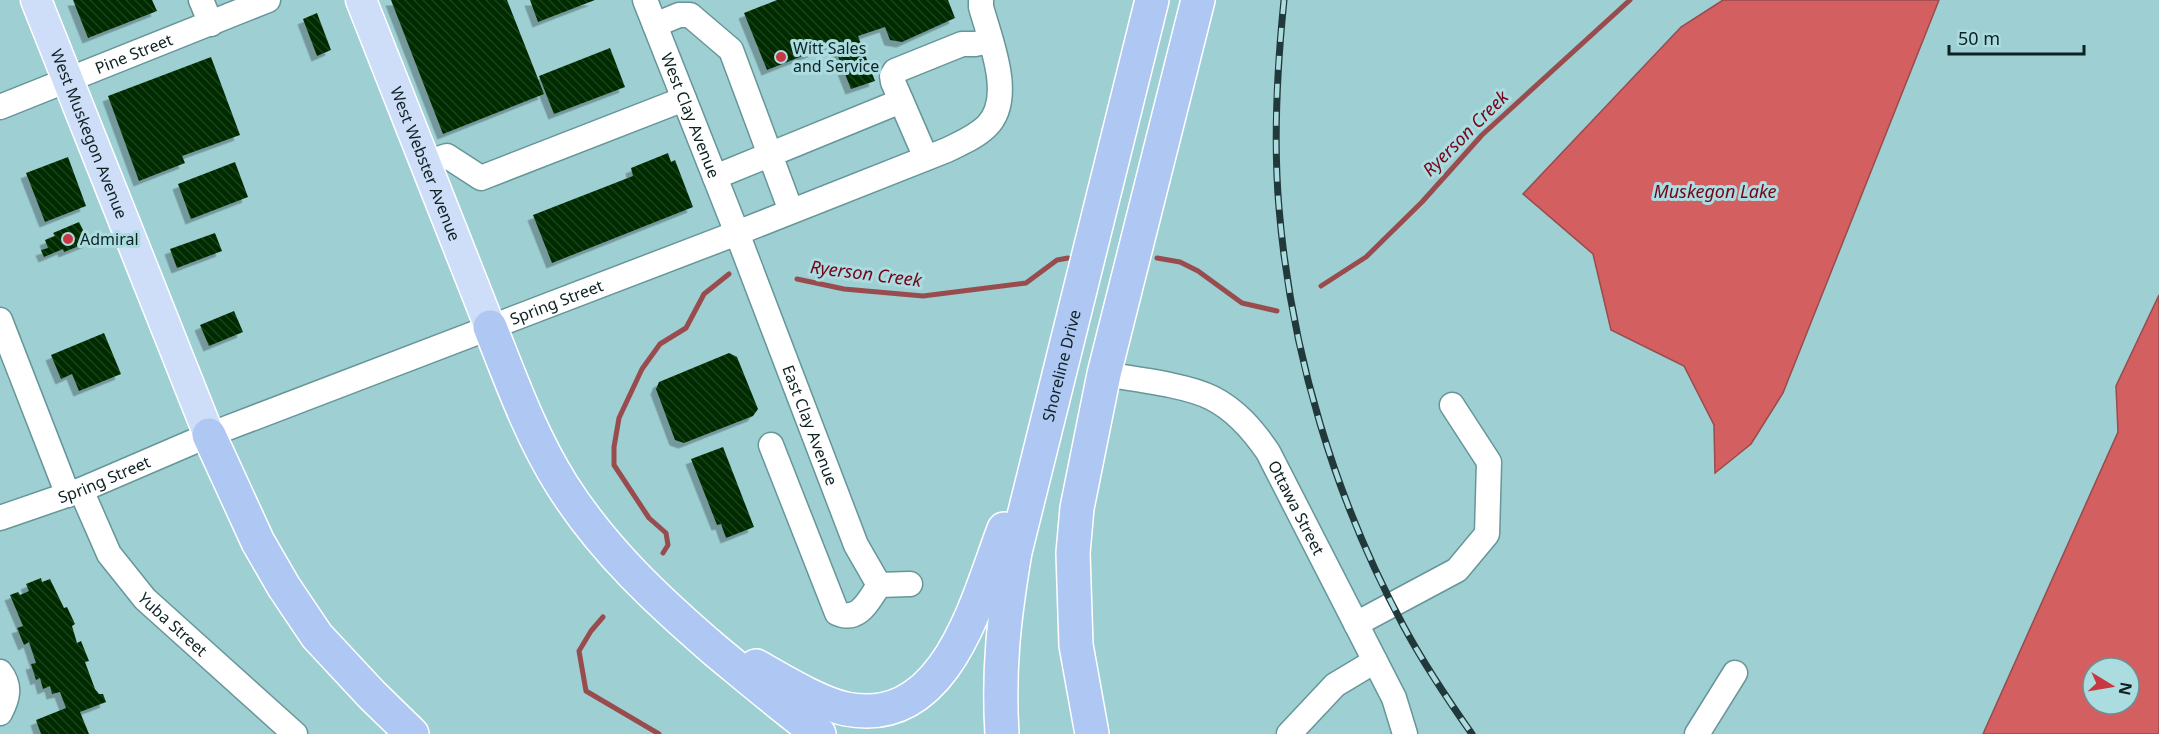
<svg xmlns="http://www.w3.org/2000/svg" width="2159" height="734" font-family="'Noto Sans',sans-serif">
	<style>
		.water { fill: #d35f60; stroke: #984c4e; stroke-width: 1.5; fill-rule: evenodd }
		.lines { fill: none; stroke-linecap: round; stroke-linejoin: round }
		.stream { stroke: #984c4e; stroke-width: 5 }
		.building { fill: url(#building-back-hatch); filter: url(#shadow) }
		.minor-casing { stroke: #669699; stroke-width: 27 }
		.major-casing { stroke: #fff; stroke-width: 33 }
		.highway-casing { stroke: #fff; stroke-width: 36 }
		.minor { stroke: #fff; stroke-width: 24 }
		.major { stroke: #ceddf8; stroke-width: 30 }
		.highway { stroke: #aec7f3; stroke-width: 33 }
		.rail-casing { stroke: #22393b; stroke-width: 7 }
		.rail { stroke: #abdce0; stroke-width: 4.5; stroke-dasharray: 14; stroke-linecap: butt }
		.poi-dot { fill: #c83842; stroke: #abdce0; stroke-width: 2 }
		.labels { text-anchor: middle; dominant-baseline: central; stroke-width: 6; stroke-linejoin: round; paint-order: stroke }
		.poi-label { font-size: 16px; fill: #0e2123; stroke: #abdce0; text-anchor: start }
		.street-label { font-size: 16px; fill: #0e2123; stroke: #abdce0 }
		.water-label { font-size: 18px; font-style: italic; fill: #760418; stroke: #abdce0 }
	</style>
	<defs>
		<pattern id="building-back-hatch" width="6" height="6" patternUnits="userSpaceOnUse" patternTransform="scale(1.5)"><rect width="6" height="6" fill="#002c00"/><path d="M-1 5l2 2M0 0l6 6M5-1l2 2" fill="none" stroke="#1b421c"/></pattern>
		<filter id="shadow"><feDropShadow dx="-5.5" dy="5.5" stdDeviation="0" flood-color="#0004"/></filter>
	</defs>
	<rect width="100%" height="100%" fill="#9ecfd3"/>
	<path class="water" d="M1723,0H1939L1783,393L1751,444L1715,473L1714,425L1684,366L1611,330L1593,254L1523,194L1681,27Z
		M2159,295V734H1983L2118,432L2116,386ZM2093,668H2129V704H2093Z"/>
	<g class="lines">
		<path class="stream" d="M1157,258L1180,262L1198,271L1242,303L1277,311
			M797,279L844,289L923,296L1026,283L1057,260L1068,258
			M1321,286L1366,257L1422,202L1482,135L1630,0
			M663,553L668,545L666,533L649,518L614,465V447L619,418L642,369L660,344L686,328L704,294L729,274
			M603,617L591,631L579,651L586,691L659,734"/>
	</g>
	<path class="building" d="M73,0H152L157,11L88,38Z
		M391,0H507L544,94L443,134Z
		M530,0H595L538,22Z
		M777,0H948L955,18L902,42L890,40L885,27L858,36L875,81L851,89L833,44L767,70L744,13Z
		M317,13L331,50L317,56L303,19Z
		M610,48L625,87L554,114L539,76Z
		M211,57L240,135L182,156L185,163L139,181L108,96Z
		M668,153L671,162L675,160L693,207L552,263L533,215L633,176L631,168Z
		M68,157L86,206L45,222L26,173Z
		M235,162L248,197L191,219L178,184Z
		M79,222L89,242L64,252L63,249L44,257L41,250L48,248L45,240L55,236L53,233Z
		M215,233L222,251L177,268L170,249Z
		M234,311L243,332L209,346L200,325Z
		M104,333L121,374L79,391L72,374L61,379L51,355Z
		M729,353L737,357L758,409L753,416L684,443L675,440L656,389L659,382Z
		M723,447L754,527L726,538L721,524L717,525L691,459Z
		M41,578L42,582L50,579L64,608L67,607L75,624L72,626L77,643L81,641L89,661L85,662L95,689L99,694H103L106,702L80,712L89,734H41L36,720L66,708L60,692L52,694L50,686L43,689L40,678L36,680L31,664L36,663L29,642L24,645L17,628L23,626L10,595L18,592L20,595L29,591L26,584Z"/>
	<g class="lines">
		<defs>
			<g id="minor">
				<path d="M201,0L211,24"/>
				<path id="s1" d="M645,0L737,233L856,545L879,585L910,584"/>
				<path d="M655,25L679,15H690L731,50L791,211"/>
				<path id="s2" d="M0,107L268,0"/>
				<path d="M926,158L893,82L892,76L895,71L962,44H975L990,41"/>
				<path d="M425,163L447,156L481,178L684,99"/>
				<path d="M715,177L901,101"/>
				<path d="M0,320L68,495"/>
				<path id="s3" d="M1104,374C1134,379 1187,385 1212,398C1236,410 1253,430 1268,452L1394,698L1405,734"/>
				<path d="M771,445L837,613C859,623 869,600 879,585"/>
				<path id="s4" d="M81,490L109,554L145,599L295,734"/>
				<path id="s5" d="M0,518L81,490L209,435L737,233L947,150C961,143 976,137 987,126C1015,98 990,40 981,7V0"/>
				<path d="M1356,624L1457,570L1487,534L1489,462L1452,405"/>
				<path d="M0,672C11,686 8,698 0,713"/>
				<path d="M1289,734L1335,685L1375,661"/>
				<path d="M1697,734L1735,673"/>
			</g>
			<g id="major">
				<path id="s6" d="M36,0L209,435"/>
				<path id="s7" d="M361,0L490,327"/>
			</g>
			<g id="highway">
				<path d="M490,327C511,380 531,436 562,485C603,550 658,601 716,651C750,679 784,708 819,734"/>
				<path d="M209,435L258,542L284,587L317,636L372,695L412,734"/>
				<path d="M756,666C781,680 818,703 846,709C947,729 977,600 1004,529"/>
				<path id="s8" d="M1002,734C998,669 1004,617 1015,552L1152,0"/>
				<path d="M1092,734L1076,645L1073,553L1077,508L1104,374L1198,0"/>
			</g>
		</defs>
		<use href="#minor" class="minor-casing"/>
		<use href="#major" class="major-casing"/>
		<use href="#highway" class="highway-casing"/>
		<use href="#minor" class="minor"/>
		<use href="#major" class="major"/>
		<use href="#highway" class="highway"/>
		<defs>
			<path id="rail" d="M1284,0C1277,69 1273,139 1279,208C1291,353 1335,499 1404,627C1424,664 1448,700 1472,734"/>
		</defs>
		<use href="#rail" class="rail-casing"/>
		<use href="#rail" class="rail"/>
	</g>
	<g class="poi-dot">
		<circle cx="781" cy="57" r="6"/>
		<circle cx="68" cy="239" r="6"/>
	</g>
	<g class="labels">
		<g class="poi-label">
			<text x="793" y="48">Witt Sales<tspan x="793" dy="18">and Service</tspan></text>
			<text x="80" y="239">Admiral</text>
		</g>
		<g class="street-label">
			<text stroke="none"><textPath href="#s2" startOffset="144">Pine Street</textPath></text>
			<text stroke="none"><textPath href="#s1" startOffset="124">West Clay Avenue</textPath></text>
			<text stroke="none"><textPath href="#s6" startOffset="144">West Muskegon Avenue</textPath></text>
			<text stroke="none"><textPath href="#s7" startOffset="176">West Webster Avenue</textPath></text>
			<text stroke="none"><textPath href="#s5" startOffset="597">Spring Street</textPath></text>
			<text stroke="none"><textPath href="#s8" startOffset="375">Shoreline Drive</textPath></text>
			<text stroke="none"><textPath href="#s1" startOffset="456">East Clay Avenue</textPath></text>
			<text stroke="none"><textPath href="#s5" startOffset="111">Spring Street</textPath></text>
			<text stroke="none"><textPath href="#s3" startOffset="252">Ottawa Street</textPath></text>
			<text stroke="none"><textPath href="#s4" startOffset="165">Yuba Street</textPath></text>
		</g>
		<g class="water-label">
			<text transform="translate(1465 133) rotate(-45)">Ryerson Creek</text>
			<text x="1715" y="191">Muskegon Lake</text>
			<text transform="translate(866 273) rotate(7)">Ryerson Creek</text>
		</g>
	</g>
	<g transform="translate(2111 686) rotate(101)"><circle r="28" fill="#abdce0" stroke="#6c9194" stroke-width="1.5"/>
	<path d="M0-4.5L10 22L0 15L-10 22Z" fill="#c83842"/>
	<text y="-9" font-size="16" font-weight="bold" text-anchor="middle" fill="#0e2123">N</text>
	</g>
	<path d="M1949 45v9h135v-9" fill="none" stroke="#0e2123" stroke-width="3"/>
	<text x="1958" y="45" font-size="18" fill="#0e2123" stroke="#abdce0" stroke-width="4.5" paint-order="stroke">50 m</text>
</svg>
